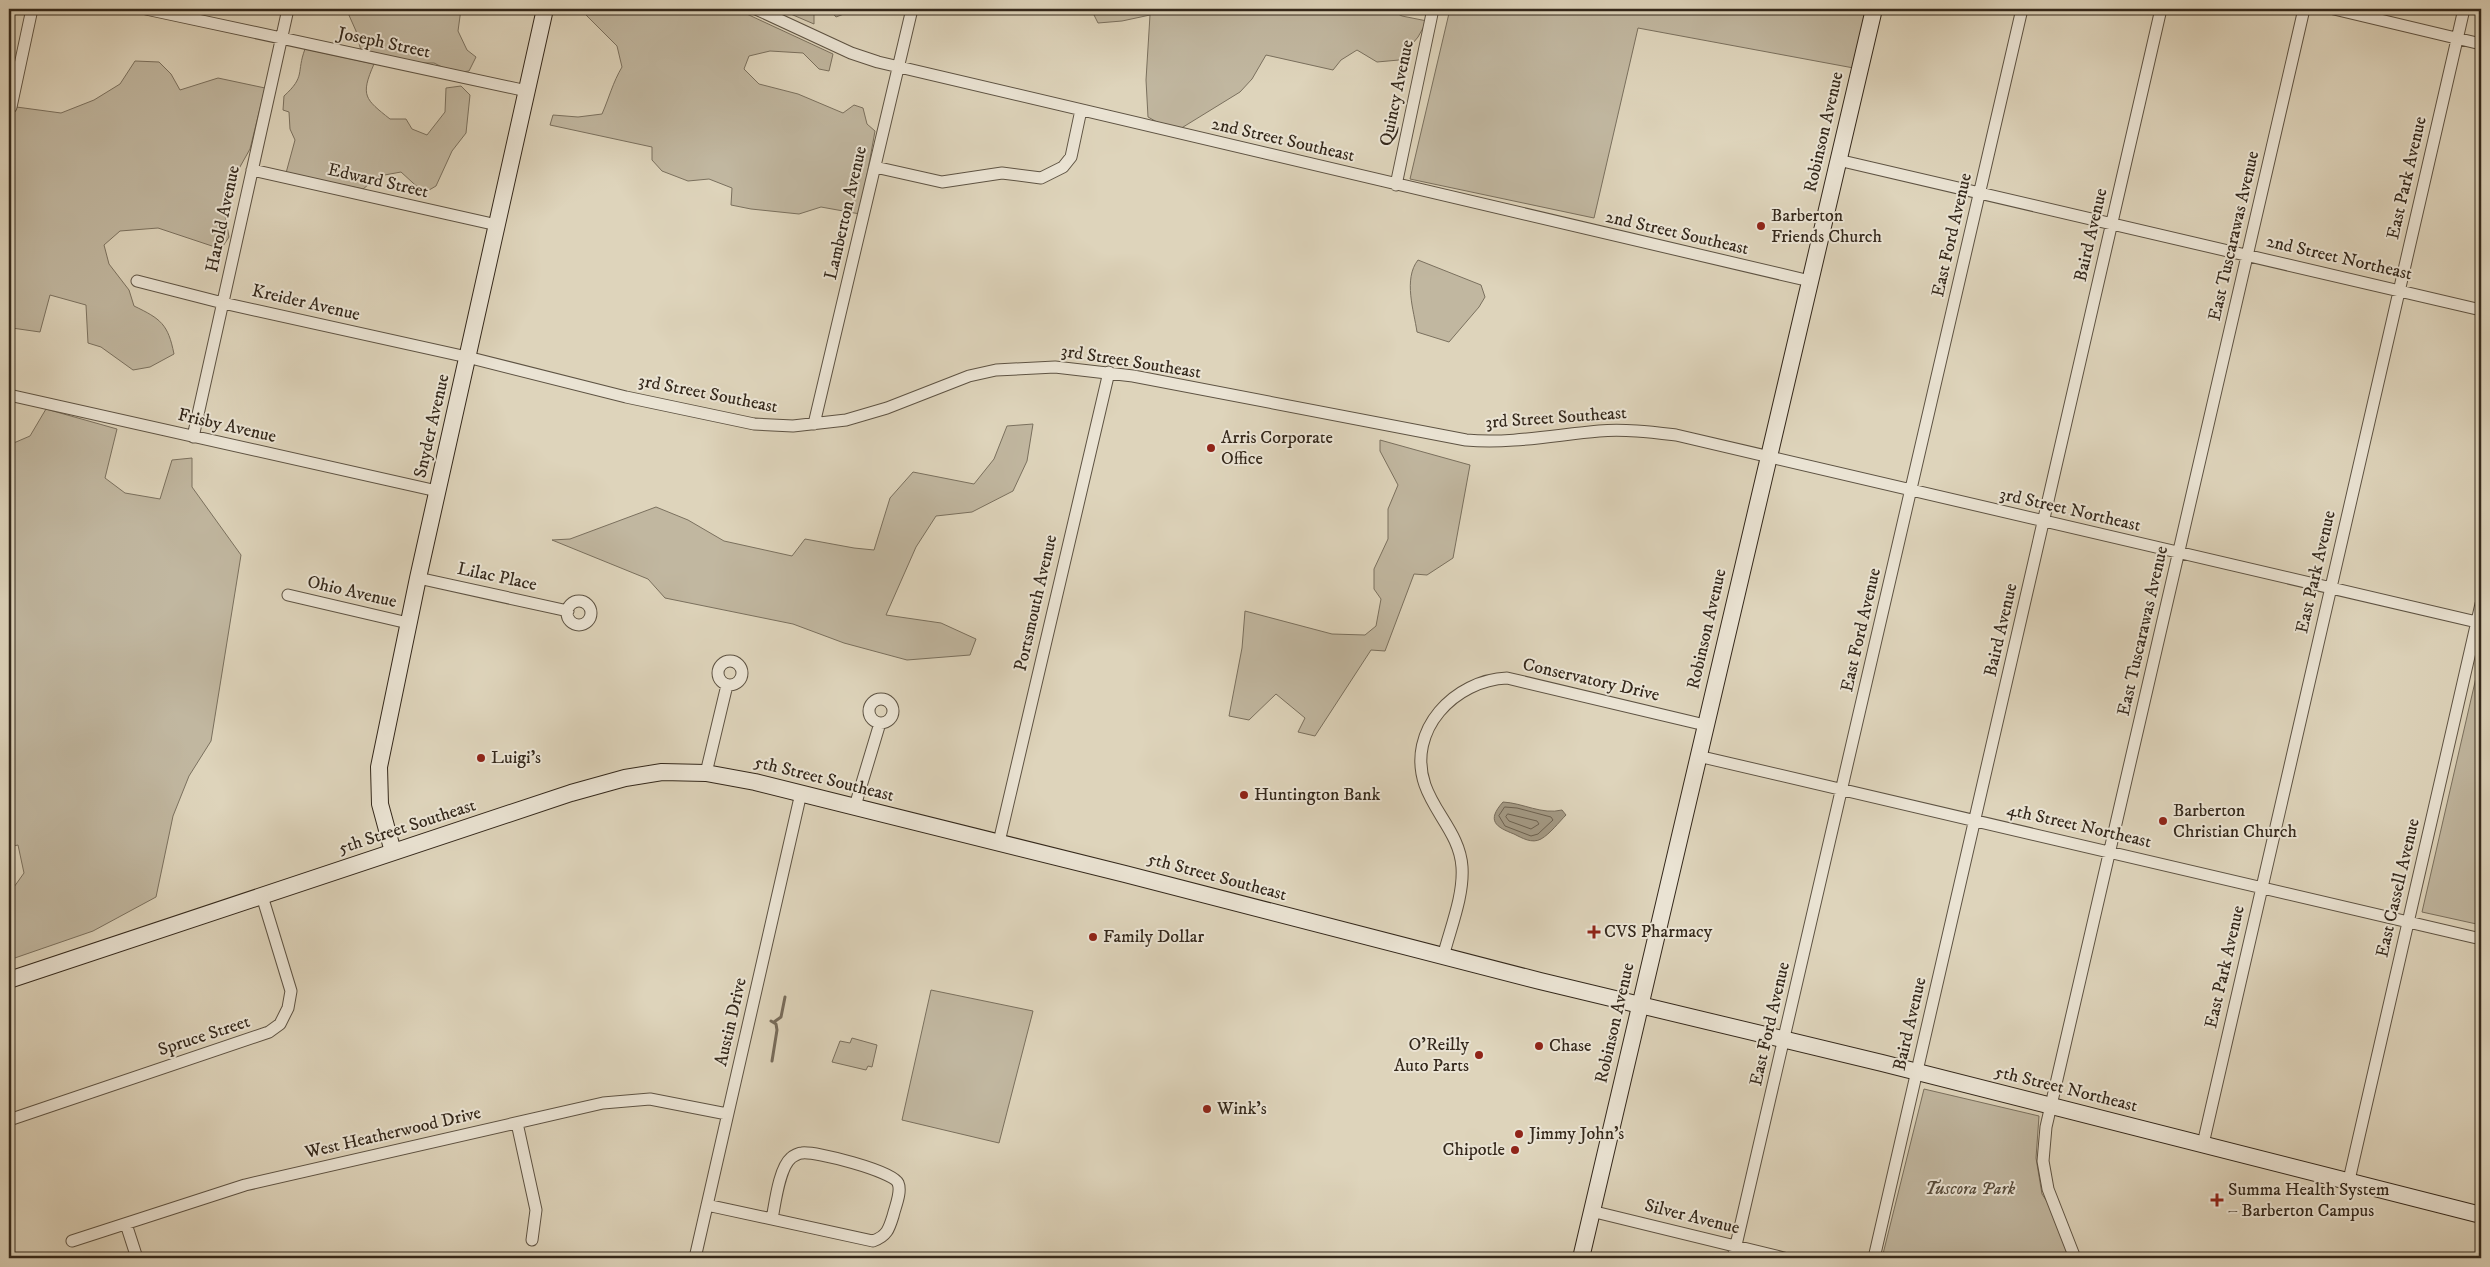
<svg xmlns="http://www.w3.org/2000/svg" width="2490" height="1267" font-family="'IM FELL DW Pica',serif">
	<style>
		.green { fill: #c1b7a0; stroke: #7a705e }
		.water { fill: #a49a85; stroke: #776c5b }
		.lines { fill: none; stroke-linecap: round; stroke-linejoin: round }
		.shore { stroke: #6c6150; stroke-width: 1 }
		.stream { stroke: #776c5b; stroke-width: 3 }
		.street-casing { stroke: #5e5343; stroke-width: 13 }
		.secondary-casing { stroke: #34281b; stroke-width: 18 }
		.street { stroke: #eae3d3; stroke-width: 11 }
		.secondary { stroke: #eae3d3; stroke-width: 16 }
		.poi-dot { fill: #8f2418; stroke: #eae3d3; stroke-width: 2 }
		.labels { text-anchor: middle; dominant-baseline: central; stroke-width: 4; stroke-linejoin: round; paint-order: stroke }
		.street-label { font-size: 18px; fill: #34281b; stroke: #eae3d3 }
		.poi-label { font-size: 18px; fill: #34281b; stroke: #eae3d3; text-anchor: start }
		.park-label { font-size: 18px; font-style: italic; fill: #574c3c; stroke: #eae3d3 }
	</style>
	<rect width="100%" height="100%" fill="#ded4bb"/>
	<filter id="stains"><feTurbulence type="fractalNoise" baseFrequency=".004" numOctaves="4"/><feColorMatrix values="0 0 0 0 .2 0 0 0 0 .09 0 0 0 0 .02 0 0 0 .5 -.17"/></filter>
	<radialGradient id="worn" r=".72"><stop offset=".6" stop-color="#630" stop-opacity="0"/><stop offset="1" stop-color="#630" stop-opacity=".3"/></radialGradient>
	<path class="green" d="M328,9H461L458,31L467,50L476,57L469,71L454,73L434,63H415L361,51L356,31L348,13Z
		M580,9H736L833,54L829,71L819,69L803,53L770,51L749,56L744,69L759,84L798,94L843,113L854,105L863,108L867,124L875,131L860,214L821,207L799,214L751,209L731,205L732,188L709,179L688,181L662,171L652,160V147L550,125L553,115L578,117L602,114C609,98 613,82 622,67L617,46Z
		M779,9H814V24Z
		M829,9H857L836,17Z
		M1091,9H1388L1402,16L1427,21L1418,37L1399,60L1377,62L1357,50L1341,60L1333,70L1266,55L1252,79L1240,92L1175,132L1148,117L1146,80L1150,15L1122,21L1098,23Z
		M1450,9H1874L1859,69L1638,28L1594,218L1410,179Z
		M305,49L374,64C360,96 365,99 390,119H406L412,129L427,135L445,112L446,88L461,86L470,95L466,133L452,151L436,186L424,193L401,172L379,176L363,189L286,173L295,140L290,129L289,112L283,110L284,96C306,76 296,73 305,49Z
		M135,61L159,62L171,74L180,90L218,78L265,88L250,149L227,190L225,215L229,237L221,249L158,228L120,231L104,245L109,264L129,290L134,306C161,319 168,324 174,354L150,367L133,370L101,347L88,343L86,305L50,295L40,332L12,328L9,342V106L61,113L94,100L120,84Z
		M1418,260L1481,285L1485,297L1479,307L1449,342L1417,332C1414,311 1403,279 1418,260Z
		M46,409L117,429L105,478L125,493L160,499L172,460L192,458V487L241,555L211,741L189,776L173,816L156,897L93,931L9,960V894L24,873L18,845L9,847V445L30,436Z
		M1033,424L1027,461L1013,491L972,512L936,516L916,547L886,615L941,623L976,639L970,655L907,660L844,643L793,624L665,598L648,579L552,540L570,539L656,507L688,520L724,541L792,556L805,539L854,548L874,550L890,498L913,472L974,484L994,459L1007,426Z
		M1380,440L1470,465L1453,558L1427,575L1414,574L1385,651L1371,650L1315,736L1298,732L1305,718L1276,694L1249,720L1229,716L1242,648L1245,611L1332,634L1365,635L1376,626L1381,599L1374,589V569L1388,539V509L1398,485L1380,451Z
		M2481,656V925L2422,912Z
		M931,990L1033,1011L999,1143L902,1120Z
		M852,1038L877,1045L872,1067L868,1066L866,1070L832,1062L840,1041L850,1043Z
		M1924,1089L2039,1116L2036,1158L2042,1194L2050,1206L2072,1258H1882Z"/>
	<path class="water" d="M1503,802C1523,803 1542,815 1562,810L1566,815C1559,822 1550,834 1541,839C1532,844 1522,838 1514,834C1496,827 1486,821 1503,802Z"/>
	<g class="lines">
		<path class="shore" d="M1505,807L1517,808L1551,817L1553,820L1538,834L1531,836L1505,826L1499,816Z
			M1508,814L1537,821L1539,824L1531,829L1509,821L1506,817Z"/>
		<path class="stream" d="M771,1021L776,1024L777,1030L772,1061
			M774,1022L781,1017L785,997"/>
		<defs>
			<path id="street" d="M146,9L527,91
				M756,9L851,53L878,62L1810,281
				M2334,9L2481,44
				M11,107L32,9
				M1838,160L2481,310
				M875,167L942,182L1002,173L1041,178L1063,167L1071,157L1081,110
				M252,170L497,225
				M1396,185L1433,9
				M137,281L223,303L467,357L626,397L754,424L793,426L846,420L887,408L969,376L996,370L1055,367L1133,376L1466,440C1511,444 1554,435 1599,431C1625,429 1650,432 1676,435L2481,623
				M9,395L437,491
				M814,424L912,9
				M193,437L288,9
				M418,578L568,611
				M288,595L408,623
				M567 613a12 12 0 1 1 24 0a12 12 0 1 1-24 0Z
				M718 673a12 12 0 1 1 24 0a12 12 0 1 1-24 0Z
				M869 711a12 12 0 1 1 24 0a12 12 0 1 1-24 0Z
				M1698,756L2481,939
				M706,773L727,685
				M855,806L880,723
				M999,842L1109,372
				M1443,957C1450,929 1464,896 1462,867C1460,835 1435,814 1425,785C1406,730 1455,680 1507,678L1705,725
				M9,1120L269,1032L280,1024L288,1008L291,991L262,896
				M517,1123L536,1210L532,1240
				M2203,1144L2464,9
				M2349,1180L2481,604
				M707,1205L873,1241C887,1236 889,1229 893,1216C895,1207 902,1192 898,1183C893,1171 815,1151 802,1153C799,1153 793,1156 791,1158C779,1168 775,1204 772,1219
				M1591,1211L1784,1258
				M126,1224L137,1258
				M72,1241L245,1185L603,1103L650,1099L727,1114
				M695,1258L801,793
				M1733,1258L2022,9
				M1874,1258L2161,9
				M2075,1258L2048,1189L2043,1161L2046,1127L2304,9
				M2481,1258V1256"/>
			<path id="secondary" d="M393,852L380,804L379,767L418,578L545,9
				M9,980L571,793L625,778L662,772L706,773L755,782L1125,874L1540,981L1882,1063L2481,1215
				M1581,1258L1874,9"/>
		</defs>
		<use href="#street" class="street-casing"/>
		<use href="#secondary" class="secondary-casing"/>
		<use href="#street" class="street"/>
		<use href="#secondary" class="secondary"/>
	</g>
	<g class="poi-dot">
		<circle cx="1761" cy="226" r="5"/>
		<circle cx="1211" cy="448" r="5"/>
		<circle cx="481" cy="758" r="5"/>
		<circle cx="1244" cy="795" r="5"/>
		<circle cx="2163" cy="821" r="5"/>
		<path d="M1591.5 924.5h5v5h5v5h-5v5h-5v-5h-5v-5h5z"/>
		<circle cx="1093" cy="937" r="5"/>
		<circle cx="1539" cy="1046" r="5"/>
		<circle cx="1479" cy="1055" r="5"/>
		<circle cx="1207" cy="1109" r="5"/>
		<circle cx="1519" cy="1134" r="5"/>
		<circle cx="1515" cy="1150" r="5"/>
		<path d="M2214.5 1192.5h5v5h5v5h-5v5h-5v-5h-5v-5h5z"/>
	</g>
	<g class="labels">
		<g class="street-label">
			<text transform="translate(384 43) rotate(12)">Joseph Street</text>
			<text transform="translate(1397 93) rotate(-78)">Quincy Avenue</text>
			<text transform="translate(1824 132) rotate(-77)">Robinson Avenue</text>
			<text transform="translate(1283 140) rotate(13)">2nd Street Southeast</text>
			<text transform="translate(2407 178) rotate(-77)">East Park Avenue</text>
			<text transform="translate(378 181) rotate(13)">Edward Street</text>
			<text transform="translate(846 213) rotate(-77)">Lamberton Avenue</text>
			<text transform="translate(223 219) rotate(-78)">Harold Avenue</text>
			<text transform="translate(1677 233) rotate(13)">2nd Street Southeast</text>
			<text transform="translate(1952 235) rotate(-77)">East Ford Avenue</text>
			<text transform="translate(2091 235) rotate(-77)">Baird Avenue</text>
			<text transform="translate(2234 236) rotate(-77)">East Tuscarawas Avenue</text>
			<text transform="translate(2339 258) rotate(13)">2nd Street Northeast</text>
			<text transform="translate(306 303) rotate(13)">Kreider Avenue</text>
			<text transform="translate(1131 362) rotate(9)">3rd Street Southeast</text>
			<text transform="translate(708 394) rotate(11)">3rd Street Southeast</text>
			<text transform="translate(1556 418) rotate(-4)">3rd Street Southeast</text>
			<text transform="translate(227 426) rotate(13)">Frisby Avenue</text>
			<text transform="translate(432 426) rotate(-77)">Snyder Avenue</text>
			<text transform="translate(2070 510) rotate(13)">3rd Street Northeast</text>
			<text transform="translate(2316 572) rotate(-77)">East Park Avenue</text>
			<text transform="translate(497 577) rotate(12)">Lilac Place</text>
			<text transform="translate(352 592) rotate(13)">Ohio Avenue</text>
			<text transform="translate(1036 603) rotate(-77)">Portsmouth Avenue</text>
			<text transform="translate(1707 629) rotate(-77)">Robinson Avenue</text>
			<text transform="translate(1861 630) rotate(-77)">East Ford Avenue</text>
			<text transform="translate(2001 630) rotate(-77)">Baird Avenue</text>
			<text transform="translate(2143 631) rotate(-77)">East Tuscarawas Avenue</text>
			<text transform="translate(1591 680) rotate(13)">Conservatory Drive</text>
			<text transform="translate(824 779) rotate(14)">5th Street Southeast</text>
			<text transform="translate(2079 826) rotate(13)">4th Street Northeast</text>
			<text transform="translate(407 827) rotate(-18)">5th Street Southeast</text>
			<text transform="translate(1217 877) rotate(15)">5th Street Southeast</text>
			<text transform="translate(2398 888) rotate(-77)">East Cassell Avenue</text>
			<text transform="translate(2225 967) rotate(-77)">East Park Avenue</text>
			<text transform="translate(731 1022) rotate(-77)">Austin Drive</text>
			<text transform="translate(1615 1023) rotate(-77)">Robinson Avenue</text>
			<text transform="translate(1770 1024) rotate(-77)">East Ford Avenue</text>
			<text transform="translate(1910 1024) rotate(-77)">Baird Avenue</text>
			<text transform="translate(204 1036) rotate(-18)">Spruce Street</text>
			<text transform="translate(2066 1089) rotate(14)">5th Street Northeast</text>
			<text transform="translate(393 1133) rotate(-13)">West Heatherwood Drive</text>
			<text transform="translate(1692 1217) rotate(14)">Silver Avenue</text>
		</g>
		<g class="poi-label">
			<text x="1771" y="216">Barberton<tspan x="1771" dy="21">Friends Church</tspan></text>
			<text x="1221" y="438">Arris Corporate<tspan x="1221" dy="21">Office</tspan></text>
			<text x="491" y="758">Luigi's</text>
			<text x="1254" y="795">Huntington Bank</text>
			<text x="2173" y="811">Barberton<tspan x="2173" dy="21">Christian Church</tspan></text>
			<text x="1604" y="932">CVS Pharmacy</text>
			<text x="1103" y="937">Family Dollar</text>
			<text x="1469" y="1045" text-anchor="end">O'Reilly<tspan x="1469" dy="21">Auto Parts</tspan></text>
			<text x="1549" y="1046">Chase</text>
			<text x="1217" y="1109">Wink's</text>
			<text x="1529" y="1134">Jimmy John's</text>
			<text x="1505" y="1150" text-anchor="end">Chipotle</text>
			<text x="2228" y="1190">Summa Health System<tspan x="2228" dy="21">– Barberton Campus</tspan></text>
		</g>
		<g class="park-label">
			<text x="1970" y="1189">Tuscora Park</text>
		</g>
	</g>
	<rect width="2490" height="1267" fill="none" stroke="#ded4bb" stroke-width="30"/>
	<rect x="10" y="10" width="2470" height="1247" fill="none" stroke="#34281b" stroke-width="2.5"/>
	<rect x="15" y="15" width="2460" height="1237" fill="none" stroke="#34281b"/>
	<rect width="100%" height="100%" filter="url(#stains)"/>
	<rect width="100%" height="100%" fill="url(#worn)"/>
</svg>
